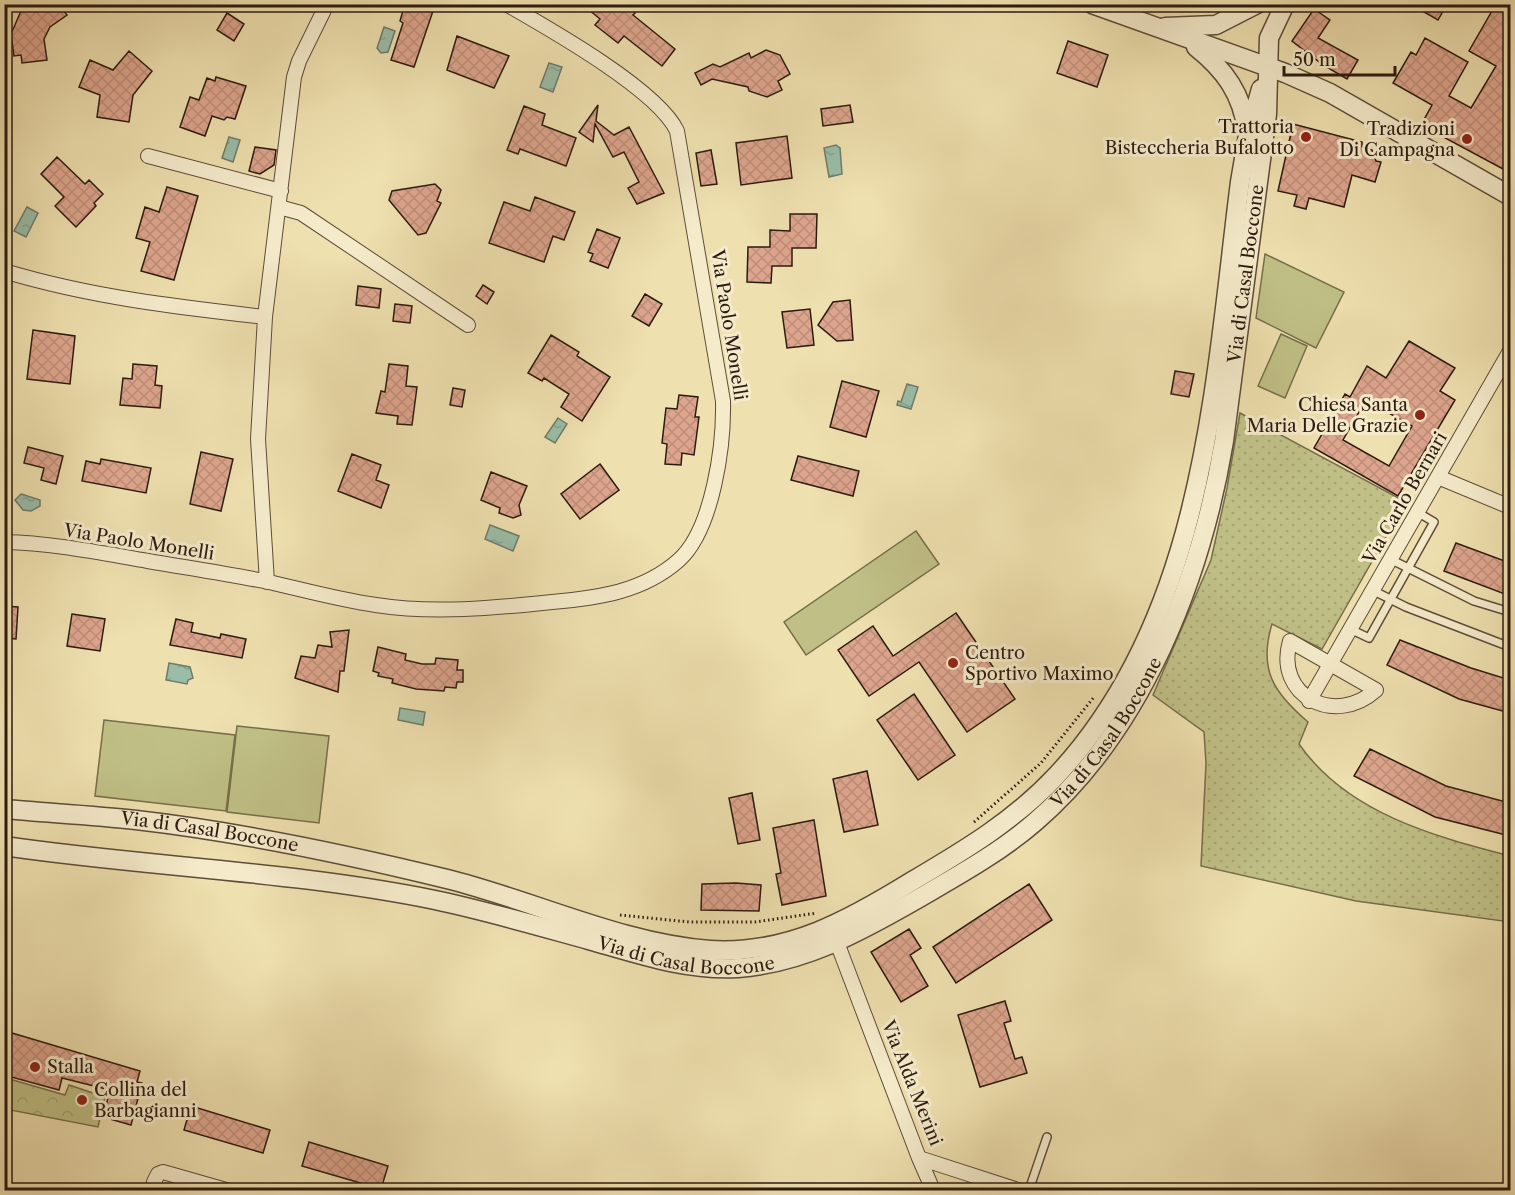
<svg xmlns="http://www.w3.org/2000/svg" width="1515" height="1195" font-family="'Libre Caslon Text',serif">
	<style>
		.grass { fill: url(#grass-dots); stroke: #766e4b; stroke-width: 1.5 }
		.forest { fill: url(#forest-crowns); stroke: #766e4b; stroke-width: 1.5 }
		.pitch { fill: #c0c086; stroke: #766e4b; stroke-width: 1.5 }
		.water { fill: url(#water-ripples); stroke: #6e7c6b; stroke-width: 1.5 }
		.building { fill: url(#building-cross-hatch); stroke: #2c1b10; stroke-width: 1.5; fill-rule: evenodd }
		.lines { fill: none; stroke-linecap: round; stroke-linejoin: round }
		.service-casing { stroke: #5d4c38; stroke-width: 10 }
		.minor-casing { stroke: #5d4c38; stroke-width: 16 }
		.tertiary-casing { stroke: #5d4c38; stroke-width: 21 }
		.path { stroke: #2c1b10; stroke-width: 3; stroke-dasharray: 1.5 3; stroke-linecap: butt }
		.service { stroke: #f5ebcb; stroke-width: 7 }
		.minor { stroke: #f5ebcb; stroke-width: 14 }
		.tertiary { stroke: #f5ebcb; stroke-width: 18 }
		.poi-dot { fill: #8f2418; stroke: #f5ebcb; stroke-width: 2 }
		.labels { text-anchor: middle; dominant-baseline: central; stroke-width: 6; stroke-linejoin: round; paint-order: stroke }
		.poi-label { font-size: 18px; fill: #2c1b10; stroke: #f5ebcb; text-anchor: end }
		.street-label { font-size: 18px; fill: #2c1b10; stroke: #f5ebcb }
	</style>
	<defs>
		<pattern id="grass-dots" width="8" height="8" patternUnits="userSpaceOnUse" patternTransform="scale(1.5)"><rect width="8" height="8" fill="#c0c086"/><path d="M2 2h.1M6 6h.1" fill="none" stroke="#a5a473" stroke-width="1.8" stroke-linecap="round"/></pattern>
		<pattern id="forest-crowns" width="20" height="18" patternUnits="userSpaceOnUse" patternTransform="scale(1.5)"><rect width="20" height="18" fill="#c0c086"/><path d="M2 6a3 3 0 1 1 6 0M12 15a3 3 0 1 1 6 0" fill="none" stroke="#a5a473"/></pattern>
		<pattern id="water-ripples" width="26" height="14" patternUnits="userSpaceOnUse" patternTransform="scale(1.5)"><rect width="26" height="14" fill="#9abda8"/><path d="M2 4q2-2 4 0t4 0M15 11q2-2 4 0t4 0" fill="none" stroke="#85a290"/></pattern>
		<pattern id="building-cross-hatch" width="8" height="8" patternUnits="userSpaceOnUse" patternTransform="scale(1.5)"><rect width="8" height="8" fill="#dda58d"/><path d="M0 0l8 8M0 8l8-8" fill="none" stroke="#be8d79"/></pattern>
	</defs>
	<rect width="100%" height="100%" fill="#efe0af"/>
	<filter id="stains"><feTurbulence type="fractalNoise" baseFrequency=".00333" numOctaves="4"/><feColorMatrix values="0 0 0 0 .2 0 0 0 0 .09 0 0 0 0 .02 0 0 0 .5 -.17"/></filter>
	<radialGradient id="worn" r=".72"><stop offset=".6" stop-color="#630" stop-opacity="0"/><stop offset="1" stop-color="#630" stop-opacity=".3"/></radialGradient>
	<path class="grass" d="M1240,413L1406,502L1322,649L1272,624C1258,670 1274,693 1308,722L1299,744C1347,813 1433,836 1510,856V922L1356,901L1201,866L1206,763L1204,732L1153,695L1211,560L1227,488Z"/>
	<path class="forest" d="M6,1078L65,1095L69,1085L105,1097L98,1127L5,1109Z"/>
	<path class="pitch" d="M1265,254L1344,292L1316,348L1256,318Z
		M1281,334L1307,346L1285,398L1258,386Z
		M916,531L939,564L806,655L784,622Z
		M104,720L235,735L226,811L95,796Z
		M237,726L329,736L319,823L227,812Z"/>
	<path class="water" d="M384,27L395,31L388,52L381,53L377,48Z
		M549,63L562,67L553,92L540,87Z
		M229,137L240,140L233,162L222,158Z
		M836,145L840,148L842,174L829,177L824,148Z
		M27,207L38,213L26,237L14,231Z
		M907,384L918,387L911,409L897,405L898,401L901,402Z
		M558,418L567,424L555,443L545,437Z
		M21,494L40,500V506L31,511L23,510L15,500Z
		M490,525L519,536L513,551L485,539Z
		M169,663L190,667L193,678L188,680L187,684L166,680Z
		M400,708L425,712L423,725L398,720Z"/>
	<path class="building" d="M24,4H59L67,15L50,27L44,39L47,60L22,63L21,55L14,56L11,34Z
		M405,4H424L434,8L414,67L391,60L403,23L400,21Z
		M582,4H625L635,13L633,15L675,49L662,66L624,36L618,43L595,25L600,19Z
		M1410,4H1447L1438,20Z
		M1496,4H1510V157L1503,169L1421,125L1432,105L1393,83L1411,52L1416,55L1425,38L1468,62L1449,96L1471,108L1496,66L1469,51Z
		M1314,9L1330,20L1318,38L1358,60L1347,79L1323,65L1292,41Z
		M227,13L244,24L234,41L217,30Z
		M457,36L509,56L494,88L447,70Z
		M1068,41L1108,55L1097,87L1057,73Z
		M766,50L780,55L790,74L778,81L782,90L767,97L749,91L748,87L712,79L701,85L695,73L713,64L720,67L749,53L751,58Z
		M129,51L152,71L133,95L129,122L97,117L100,95L79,87L90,60L113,70Z
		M216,77L246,86L235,119L227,117L224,120L212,116L205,136L180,127L190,97L199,100L207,78L215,81Z
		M598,105L596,121L614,135L629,127L664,193L637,204L628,188L639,182L624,152L613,157L595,124L593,142L579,132Z
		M850,105L853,122L823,126L821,109Z
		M524,106L545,114L542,125L576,138L566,166L520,149L518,154L507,150Z
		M1293,124L1362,142V147L1372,150L1376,161L1381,162L1375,182L1352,175L1344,207L1309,198L1306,209L1294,206L1297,195L1278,191Z
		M787,136L792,178L741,185L736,143Z
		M255,147L276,150L274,165L260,174L249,171Z
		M711,150L717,184L701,186L696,153Z
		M57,157L85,184L89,180L103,194L94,203L96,206L76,227L55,206L64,197L41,174Z
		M435,184L441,190L437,201L441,203L426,233L418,235L389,200L392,191Z
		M167,187L198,196L174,280L141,271L150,242L136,238L145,207L159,212Z
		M535,197L575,212L564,240L553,236L544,262L489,243L504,202L530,211Z
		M790,214H817L816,248H792V266H772L771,283L747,282L748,247H770V230L790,231Z
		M597,229L620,238L608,268L590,261L593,254L588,252Z
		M483,285L494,292L487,304L476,296Z
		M358,286L381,289L379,308L356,305Z
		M645,294L662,304L649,326L632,316Z
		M850,300L853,340L837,341L818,325L833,302Z
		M395,304L412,306L410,323L393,321Z
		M810,309L814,345L787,348L782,312Z
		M33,330L75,336L70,384L27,379Z
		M551,335L579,352L577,356L610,377L582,421L561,407L569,394L544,378L542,381L528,373Z
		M1409,341L1455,368L1440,391L1455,400L1398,496L1314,448L1345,394L1350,397L1367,366L1386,378ZM1366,400L1412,426L1389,466L1343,440Z
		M133,364L157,366L155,385L162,386L160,408L120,405L123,378L132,379Z
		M389,364L408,366L406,386L417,387L412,425L397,424L398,416L376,413L381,391L385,392Z
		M1175,371L1194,374L1189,397L1171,394Z
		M842,381L879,391L866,437L830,427Z
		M453,388L465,390L462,407L450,405Z
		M679,395L698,397L695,417H699L694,455L682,453L681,465L665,464L667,444L662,443L666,408L677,409Z
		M28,447L63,456L56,484L41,480L44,468L24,463Z
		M201,452L233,459L221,511L190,504Z
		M352,454L381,465L376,480L389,485L381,508L338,491Z
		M798,456L859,471L853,496L791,480Z
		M101,459L151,468L146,493L82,481L86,461L100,464Z
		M600,464L619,490L580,519L561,494Z
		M491,472L527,486L519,505L521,515L513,518L499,513L500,508L481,500Z
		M1456,543L1510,563V596L1444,571Z
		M4,606L18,607L16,639L4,638Z
		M956,613L1015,699L967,732L919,662L869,696L838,650L873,626L893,656Z
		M72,614L105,619L100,651L67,646Z
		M176,619L193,623L191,632L220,638L221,634L246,639L242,658L170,645Z
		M349,630L344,671H340L338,692L295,678L301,656L315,658L318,645L332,647L330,632Z
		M1400,640L1471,668L1510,680V713L1459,699L1387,665Z
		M378,647L406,654L405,660L422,664H435L436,658L458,660L457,670H463V682H457L456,688L445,687L444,691L416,689L392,683L393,679L378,676L379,673L373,671Z
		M914,694L955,755L918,780L877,720Z
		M1370,749L1446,786L1510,803V836L1435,817L1354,776Z
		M867,771L878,825L844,832L833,779Z
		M752,793L760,840L738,844L729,798Z
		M814,820L826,896L782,905L776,874L781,873L773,828Z
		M736,883L761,885L759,911L701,910L702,884Z
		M1029,884L1052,920L956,983L933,947Z
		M909,929L921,948L910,955L928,986L901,1002L871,952Z
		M1005,1001L1011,1021L1004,1023L1015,1059L1022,1057L1027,1073L980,1087L958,1015Z
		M12,1033L140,1071L137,1082L142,1083L131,1125L103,1117L110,1090L62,1078L59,1090L4,1075V1058Z
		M191,1106L270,1130L263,1153L184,1130Z
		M309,1142L388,1166L381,1189L302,1166Z"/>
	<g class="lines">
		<defs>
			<path id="service" d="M1390,559L1474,601L1510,612
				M1372,590L1406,607L1510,647
				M1350,629L1369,638L1434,522L1417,512
				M1029,1190L1047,1137"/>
			<path id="minor" d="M148,156L281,191
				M279,207L301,213L468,325
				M4,271C90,297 177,307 265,317L258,439L267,582
				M265,317L294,77L299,61L327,4
				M1438,477L1510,507
				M4,542C53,543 101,553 148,561C189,568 229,574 269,582C304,590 340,600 376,605C433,614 495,608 552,602C598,598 643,592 679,560C713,529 724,445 723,401L677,131C658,90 548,28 506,4
				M1290,641L1376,690C1335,727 1274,696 1290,641Z
				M1309,701L1510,351
				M833,932L919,1158L1018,1190
				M919,1158L933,1190
				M157,1190L154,1182L158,1174L163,1172L226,1190"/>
			<g id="tertiary">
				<path d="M1092,4L1285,73L1330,93L1510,196"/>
				<path d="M1165,27L1216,25L1257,4"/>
				<path d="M1196,47C1225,70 1242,94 1247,131"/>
				<path id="s1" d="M4,809C48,813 92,815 136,820C241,832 345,854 447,879C532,900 623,944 710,950C788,955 851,919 914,880C965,850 1015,820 1056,776C1205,617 1214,387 1240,182L1248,135L1261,89"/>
				<path id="s2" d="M4,846C147,867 293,871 435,900C487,911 538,926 589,940C638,954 687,971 738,968C803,963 858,933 914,901C955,877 998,854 1035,822C1143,729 1201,579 1224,441L1267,114L1269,38L1285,4"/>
			</g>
		</defs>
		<use href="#service" class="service-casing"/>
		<use href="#minor" class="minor-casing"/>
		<use href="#tertiary" class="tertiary-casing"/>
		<path class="path" d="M974,822L1041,763L1094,697
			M620,915L689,922H755L817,913"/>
		<use href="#service" class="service"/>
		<use href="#minor" class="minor"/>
		<use href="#tertiary" class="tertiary"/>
	</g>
	<g class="poi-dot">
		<circle cx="1306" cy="137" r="6"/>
		<circle cx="1467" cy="139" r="6"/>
		<circle cx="1420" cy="415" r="6"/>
		<circle cx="953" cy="663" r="6"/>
		<circle cx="35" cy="1067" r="6"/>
		<circle cx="82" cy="1100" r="6"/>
	</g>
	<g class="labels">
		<g class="poi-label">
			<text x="1294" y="127">Trattoria<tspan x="1294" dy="21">Bisteccheria Bufalotto</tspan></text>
			<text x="1455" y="129">Tradizioni<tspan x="1455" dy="21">Di Campagna</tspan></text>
			<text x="1408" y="405">Chiesa Santa<tspan x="1408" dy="21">Maria Delle Grazie</tspan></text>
			<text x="965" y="653" text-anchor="start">Centro<tspan x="965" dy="21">Sportivo Maximo</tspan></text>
			<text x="47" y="1067" text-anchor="start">Stalla</text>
			<text x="94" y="1090" text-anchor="start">Collina del<tspan x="94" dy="21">Barbagianni</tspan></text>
		</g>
		<g class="street-label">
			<text stroke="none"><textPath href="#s2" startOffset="1683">Via di Casal Boccone</textPath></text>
			<text transform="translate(729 325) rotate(81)">Via Paolo Monelli</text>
			<text transform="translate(1405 498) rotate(-60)">Via Carlo Bernari</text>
			<text transform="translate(139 542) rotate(9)">Via Paolo Monelli</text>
			<text stroke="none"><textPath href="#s2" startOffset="1196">Via di Casal Boccone</textPath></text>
			<text stroke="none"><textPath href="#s1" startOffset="207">Via di Casal Boccone</textPath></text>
			<text stroke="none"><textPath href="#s2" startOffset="693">Via di Casal Boccone</textPath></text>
			<text transform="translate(912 1083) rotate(68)">Via Alda Merini</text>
		</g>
	</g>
	<rect width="1515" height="1195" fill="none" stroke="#efe0af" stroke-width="24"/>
	<rect x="6" y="6" width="1503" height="1183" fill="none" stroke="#2c1b10" stroke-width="3"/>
	<rect x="12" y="12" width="1491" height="1171" fill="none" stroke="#2c1b10" stroke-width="1.5"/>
	<path d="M1284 66v9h111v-9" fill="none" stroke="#2c1b10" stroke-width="3"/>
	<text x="1293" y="66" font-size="18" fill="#2c1b10" stroke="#f5ebcb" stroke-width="4.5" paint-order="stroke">50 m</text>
	<rect width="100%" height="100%" filter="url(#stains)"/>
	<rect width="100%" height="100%" fill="url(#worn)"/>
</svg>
